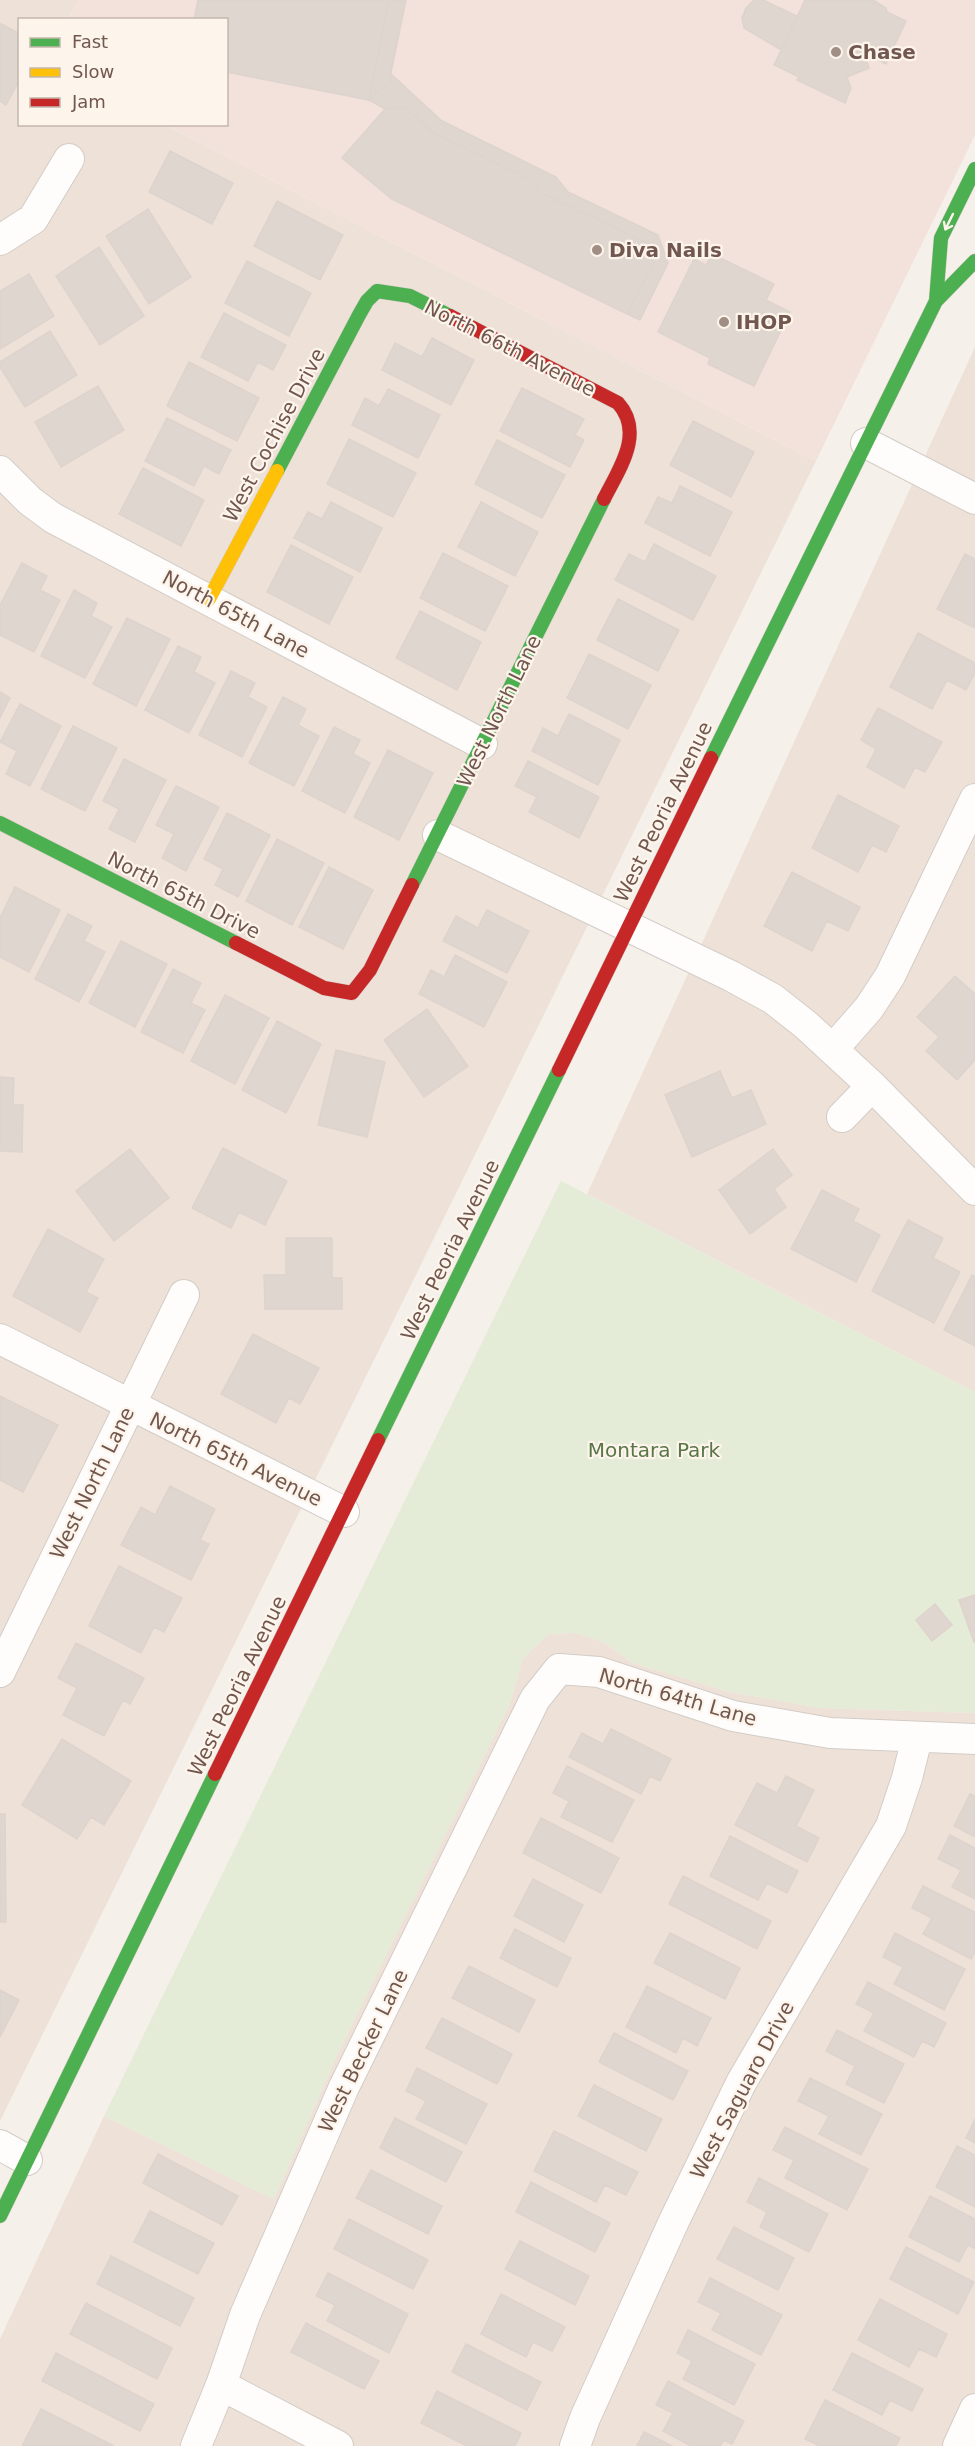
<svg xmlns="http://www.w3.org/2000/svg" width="975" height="2446" font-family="'DejaVu Sans',sans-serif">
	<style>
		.residential { fill: #eee2d8 }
		.commercial { fill: #f3e2dc }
		.green { fill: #e4ebd6 }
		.building { fill: #dfd6d0; stroke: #ded3cd; stroke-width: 1.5 }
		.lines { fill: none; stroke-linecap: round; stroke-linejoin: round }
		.street-casing { stroke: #d3ccc6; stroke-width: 32 }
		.fast-casing { stroke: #d5ccc7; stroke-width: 15 }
		.slow-casing { stroke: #d5ccc7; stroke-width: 15 }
		.jam-casing { stroke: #d5ccc7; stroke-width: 15 }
		.street { stroke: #fefdfc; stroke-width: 30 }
		.fast { stroke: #4caf50; stroke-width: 14 }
		.slow { stroke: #ffc107; stroke-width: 14 }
		.jam { stroke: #c62828; stroke-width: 14 }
		.oneway { stroke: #fdf5ec }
		.poi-dot { fill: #a08d84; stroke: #fdf5ec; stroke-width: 2 }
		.labels { text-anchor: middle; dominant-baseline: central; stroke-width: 4.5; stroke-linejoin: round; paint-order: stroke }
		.poi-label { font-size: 20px; font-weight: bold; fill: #71574d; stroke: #fdf5ec; text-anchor: start }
		.street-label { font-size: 20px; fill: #71574d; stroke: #fdf5ec }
		.park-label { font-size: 20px; fill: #587646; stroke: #fdf5ec }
	</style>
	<rect width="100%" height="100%" fill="#f6f0ea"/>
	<path class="residential" d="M0,0H79L69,19L20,20V124L165,125L816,461L0,2121Z
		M975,347V1392L587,1194Z
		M575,1633L604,1642L633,1663L730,1692L820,1708L975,1713V2446H0V2339L104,2116L274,2199L335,2059L510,1703L523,1658L549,1634Z"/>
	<path class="commercial" d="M79,0H975V135L816,461L165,125L226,124V20H69Z"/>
	<path class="green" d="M561,1181L975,1392V1713L820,1708L730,1692L633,1663L604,1642L575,1633L549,1634L523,1658L510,1703L335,2059L274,2199L104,2116Z"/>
	<path class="building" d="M198,0H389L369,100L226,72V20H194Z
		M389,0H406L389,82L369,100Z
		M754,0H763L797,16L781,50L744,28L742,18L746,8Z
		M805,0H873L886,8L887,12L906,21L886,64L864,53L869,68L847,77L851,88L845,103L797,80L799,77L774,65Z
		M1,24L20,34V79L6,105L0,101Z
		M391,74L442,121L556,177L568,192L658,235L668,263L640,320L627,314L654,263L647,243L538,191L533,181L433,132L405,108L385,109L369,100L389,82Z
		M405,108L433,132L533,181L538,191L647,243L654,263L627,314L392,199L342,158L385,109Z
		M170,151L233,183L212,224L149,192Z
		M277,201L343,235L320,280L254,246Z
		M148,209L191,277L149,304L106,236Z
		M99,247L144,316L100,345L56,276Z
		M712,254L774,284L766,300L790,312L754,386L708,364L710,358L658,332L694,259L706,265Z
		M247,261L311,293L289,336L225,303Z
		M29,274L54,316L0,349V291Z
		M224,313L286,345L273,370L258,362L248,381L201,357Z
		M50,331L77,375L25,407L0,367V362Z
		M432,338L474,360L451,405L382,370L395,343L422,357Z
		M189,362L259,398L237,441L167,406Z
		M98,386L124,430L61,467L35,422Z
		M522,388L584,419L575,435L584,440L570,467L500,431Z
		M388,389L440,415L418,458L352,425L365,398L379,406Z
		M167,418L231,450L219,474L204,466L194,486L145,461Z
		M693,421L754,452L731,497L670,465Z
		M349,439L416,473L393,517L327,484Z
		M497,440L565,475L542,518L475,484Z
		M143,468L204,500L181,546L119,514Z
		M680,486L732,512L710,556L645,523L658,497L672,503Z
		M331,502L382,528L360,572L294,538L308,512L322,519Z
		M481,502L538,532L515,576L458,547Z
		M654,544L716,576L693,620L615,580L629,554L645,562Z
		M291,545L353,577L329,624L267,592Z
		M443,553L508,586L485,631L420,598Z
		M965,554L975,559V628L937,609Z
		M22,563L47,576L40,590L60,600L34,652L0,635V605Z
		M74,590L97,603L91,616L112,627L85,678L41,656Z
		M618,599L679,630L658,671L597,640Z
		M420,611L481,642L457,690L396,658Z
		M127,618L170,639L136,706L93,684Z
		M918,633L975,663V673L966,690L947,680L932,709L890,687Z
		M178,646L201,657L194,672L215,683L189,733L145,710Z
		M589,654L651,685L628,729L567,698Z
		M231,671L255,683L248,697L267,707L242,757L199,735Z
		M0,692L10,698L0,718Z
		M283,697L306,709L298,725L319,736L294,786L249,763Z
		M20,704L61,726L30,786L6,774L17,751L0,742Z
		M878,708L942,742L925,772L915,767L904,788L867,767L876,749L861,740Z
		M569,714L620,740L598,785L532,751L543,728L558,736Z
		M73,726L117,748L85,811L41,789Z
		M334,727L360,740L353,754L370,763L345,813L302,791Z
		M388,750L433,773L399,840L354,817Z
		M124,759L166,780L135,842L109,829L119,809L103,801Z
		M528,761L599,797L579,838L529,812L537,797L515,786Z
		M176,786L219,807L186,871L162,858L174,834L156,825Z
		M838,795L899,826L886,852L872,845L858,872L812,848Z
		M227,813L270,835L238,897L215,885L223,869L204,859Z
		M277,839L324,863L292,925L246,901Z
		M329,867L373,890L343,949L299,927Z
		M792,872L860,907L848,931L827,921L812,951L764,926Z
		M15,887L60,910L29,972L0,957V918Z
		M487,910L529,931L507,973L443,941L456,916L478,928Z
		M68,914L92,926L84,941L105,952L79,1002L35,979Z
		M121,941L167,964L135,1027L89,1003Z
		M455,955L507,982L484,1027L419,994L431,970L444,977Z
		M173,969L201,983L191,1003L205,1010L183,1053L141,1032Z
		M955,976L975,994V1060L957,1080L926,1051L939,1037L917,1017Z
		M225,995L269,1018L235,1084L191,1061Z
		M427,1009L468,1066L424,1097L384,1040Z
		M277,1021L321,1044L286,1113L242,1090Z
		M336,1050L385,1062L367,1137L318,1125Z
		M720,1071L732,1098L751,1090L766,1124L692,1157L665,1095Z
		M0,1077L14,1078L13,1105H23L22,1152L0,1151Z
		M223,1148L287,1181L265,1225L239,1212L231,1228L192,1208Z
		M130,1149L169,1198L114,1241L76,1191Z
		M773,1149L792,1175L774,1189L786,1207L750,1234L719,1190Z
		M822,1190L859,1209L853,1221L880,1235L856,1282L791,1249Z
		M908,1220L943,1238L933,1258L960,1272L934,1323L872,1291Z
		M48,1229L104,1259L86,1292L98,1298L80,1332L13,1296Z
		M286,1238H332V1278H342V1309H265L264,1275H286Z
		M972,1275L975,1277V1346L944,1330Z
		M253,1334L319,1368L300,1404L289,1398L276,1423L221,1394Z
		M0,1396L58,1425L23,1492L0,1480Z
		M170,1486L215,1509L200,1540L209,1544L191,1580L121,1545L141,1507L155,1515Z
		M119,1566L182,1598L164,1632L154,1627L141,1653L89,1626Z
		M975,1595V1642H974L959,1600Z
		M935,1604L952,1625L932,1641L916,1620Z
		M76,1643L144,1678L130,1704L123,1700L104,1736L63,1715L77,1688L58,1678Z
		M611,1729L671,1759L660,1781L650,1776L641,1794L569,1757L582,1733L603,1744Z
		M62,1739L131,1781L104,1825L91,1817L77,1839L22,1805Z
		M567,1766L634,1800L612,1842L561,1817L569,1801L553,1793Z
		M786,1776L814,1790L796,1826L819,1838L807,1862L735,1825L757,1783L777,1793Z
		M970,1794L975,1796V1837L954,1826Z
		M0,1814H5L6,1922H0Z
		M541,1818L619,1858L601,1893L523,1853Z
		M950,1835L975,1848V1899L952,1887L961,1870L938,1859Z
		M730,1836L798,1871L787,1893L767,1883L758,1900L710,1876Z
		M683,1876L771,1921L757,1949L669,1904Z
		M533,1879L583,1905L564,1942L514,1916Z
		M923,1886L975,1912V1952L971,1959L923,1934L932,1918L912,1908Z
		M515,1929L571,1958L557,1987L500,1958Z
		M670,1933L740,1968L725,1999L654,1963Z
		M895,1933L965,1969L944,2010L894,1984L903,1967L883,1957Z
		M469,1966L535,2000L519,2032L452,1998Z
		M868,1982L946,2023L934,2047L922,2041L914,2057L864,2031L874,2013L856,2004Z
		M647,1986L711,2018L697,2046L683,2038L676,2053L626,2027Z
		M0,1990L19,2000L0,2037Z
		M442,2018L512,2054L497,2084L426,2048Z
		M837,2030L904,2064L884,2103L846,2084L855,2066L826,2051Z
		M614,2033L688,2071L673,2100L599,2062Z
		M417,2068L487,2104L466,2144L416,2119L426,2101L406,2091Z
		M810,2078L882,2114L861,2155L819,2134L829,2116L798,2101Z
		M594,2085L662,2119L646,2151L578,2116Z
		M395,2118L462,2152L446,2182L380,2148Z
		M975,2119V2143L966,2138Z
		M785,2127L868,2169L847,2210L785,2178L794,2160L773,2150Z
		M554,2131L638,2172L626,2195L605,2185L596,2202L534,2171Z
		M957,2146L975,2155V2207L936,2187Z
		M158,2154L238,2196L222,2225L143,2183Z
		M371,2170L442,2206L428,2234L356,2198Z
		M759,2178L828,2214L809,2252L760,2227L767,2212L747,2202Z
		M531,2182L610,2223L595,2252L516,2212Z
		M930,2196L975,2219V2249L968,2245L959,2262L909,2237Z
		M150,2211L214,2243L198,2274L134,2242Z
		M349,2219L428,2260L413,2289L334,2249Z
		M734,2227L794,2258L778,2290L717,2259Z
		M520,2241L589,2276L575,2305L505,2269Z
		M906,2247L974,2282L958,2314L890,2279Z
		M111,2256L194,2298L180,2326L97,2284Z
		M328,2273L408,2314L389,2353L327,2321L335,2305L316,2296Z
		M710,2278L782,2315L761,2355L712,2330L721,2313L698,2302Z
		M501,2294L565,2327L552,2351L533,2342L526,2357L481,2334Z
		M880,2299L947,2334L936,2357L919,2349L909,2367L858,2340Z
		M86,2303L172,2348L157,2379L70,2334Z
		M306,2323L379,2361L364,2389L291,2352Z
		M688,2330L755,2364L734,2405L683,2379L692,2361L677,2353Z
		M466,2344L541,2382L527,2410L452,2372Z
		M56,2353L154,2404L140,2431L42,2381Z
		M852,2353L923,2389L912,2411L890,2400L882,2415L833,2390Z
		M668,2381L744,2421L732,2444L724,2440L720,2446H691L663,2431L673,2413L656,2405Z
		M437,2391L521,2433L515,2446H467L421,2423Z
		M825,2400L900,2438L896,2446H820L805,2439Z
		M41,2409L114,2446H22Z
		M644,2432L672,2446H637Z"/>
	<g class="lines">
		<defs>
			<path id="street" d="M0,240L33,219L69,159
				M866,443L975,499
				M0,471L30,501L53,518L482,744
				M438,835L731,976L773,999L806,1025L872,1086L975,1190
				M833,1049L869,1008L890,976L975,799
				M842,1117L872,1086
				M0,1339L344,1512
				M0,1672L184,1295
				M0,2145L27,2160
				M221,2385L338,2446
				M196,2446L221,2385L245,2315L344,2087L535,1699L559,1669L599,1672L733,1716L830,1733L975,1739
				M575,2446L585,2418L674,2221L741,2083L891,1826L907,1778L917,1738
				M958,2446L975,2409"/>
			<path id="fast" d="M936,301L941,238L975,169
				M277,471L359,315L367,301L377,291L410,296L450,316
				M711,758L936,301L975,261
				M0,823L236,943
				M412,885L604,499
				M378,1440L559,1070
				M0,2216L215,1774"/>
			<path id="slow" d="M209,599L277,471"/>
			<path id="jam" d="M450,316L618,403C645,433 619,469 604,499
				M236,943L324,988L352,993L370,970L412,885
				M559,1070L711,758
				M215,1774L378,1440"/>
		</defs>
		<use href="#street" class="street-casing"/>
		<use href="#fast" class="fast-casing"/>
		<use href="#slow" class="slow-casing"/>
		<use href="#jam" class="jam-casing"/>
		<use href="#street" class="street"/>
		<use href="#fast" class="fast"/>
		<use href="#slow" class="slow"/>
		<use href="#jam" class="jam"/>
	</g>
	<defs><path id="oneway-shaft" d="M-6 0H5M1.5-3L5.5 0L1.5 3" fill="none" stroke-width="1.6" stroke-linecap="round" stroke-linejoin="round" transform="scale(1.5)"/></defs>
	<use class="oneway" href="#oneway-shaft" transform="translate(949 222) rotate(116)"/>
	<g class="poi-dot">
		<circle cx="836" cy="52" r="6"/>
		<circle cx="597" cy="250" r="6"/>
		<circle cx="724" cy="322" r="6"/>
	</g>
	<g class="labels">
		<g class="poi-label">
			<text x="848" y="52">Chase</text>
			<text x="609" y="250">Diva Nails</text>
			<text x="736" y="322">IHOP</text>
		</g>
		<g class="street-label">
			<text transform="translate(510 348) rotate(27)">North 66th Avenue</text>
			<text transform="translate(274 435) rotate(-62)">West Cochise Drive</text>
			<text transform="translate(236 614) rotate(28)">North 65th Lane</text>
			<text transform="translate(499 711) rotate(-64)">West North Lane</text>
			<text transform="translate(663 812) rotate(-64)">West Peoria Avenue</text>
			<text transform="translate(184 895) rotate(27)">North 65th Drive</text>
			<text transform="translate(450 1250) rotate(-64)">West Peoria Avenue</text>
			<text transform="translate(236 1459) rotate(26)">North 65th Avenue</text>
			<text transform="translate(92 1483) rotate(-64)">West North Lane</text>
			<text transform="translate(237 1686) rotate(-64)">West Peoria Avenue</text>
			<text transform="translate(678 1697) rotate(16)">North 64th Lane</text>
			<text transform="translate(363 2051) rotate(-64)">West Becker Lane</text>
			<text transform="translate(742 2090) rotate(-62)">West Saguaro Drive</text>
		</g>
		<g class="park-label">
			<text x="654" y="1450">Montara Park</text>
		</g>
	</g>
	<rect x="18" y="18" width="210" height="108" fill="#fdf5ec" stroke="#c5b6ac" stroke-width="1.5"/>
	<rect x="30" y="38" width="30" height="9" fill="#4caf50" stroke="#c5b6ac" stroke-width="1.5"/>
	<text x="72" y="48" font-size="18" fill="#71574d">Fast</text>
	<rect x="30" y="68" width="30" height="9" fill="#ffc107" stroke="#c5b6ac" stroke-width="1.5"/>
	<text x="72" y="78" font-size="18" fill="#71574d">Slow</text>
	<rect x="30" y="98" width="30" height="9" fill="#c62828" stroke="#c5b6ac" stroke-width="1.5"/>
	<text x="72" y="108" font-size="18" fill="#71574d">Jam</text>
</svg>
